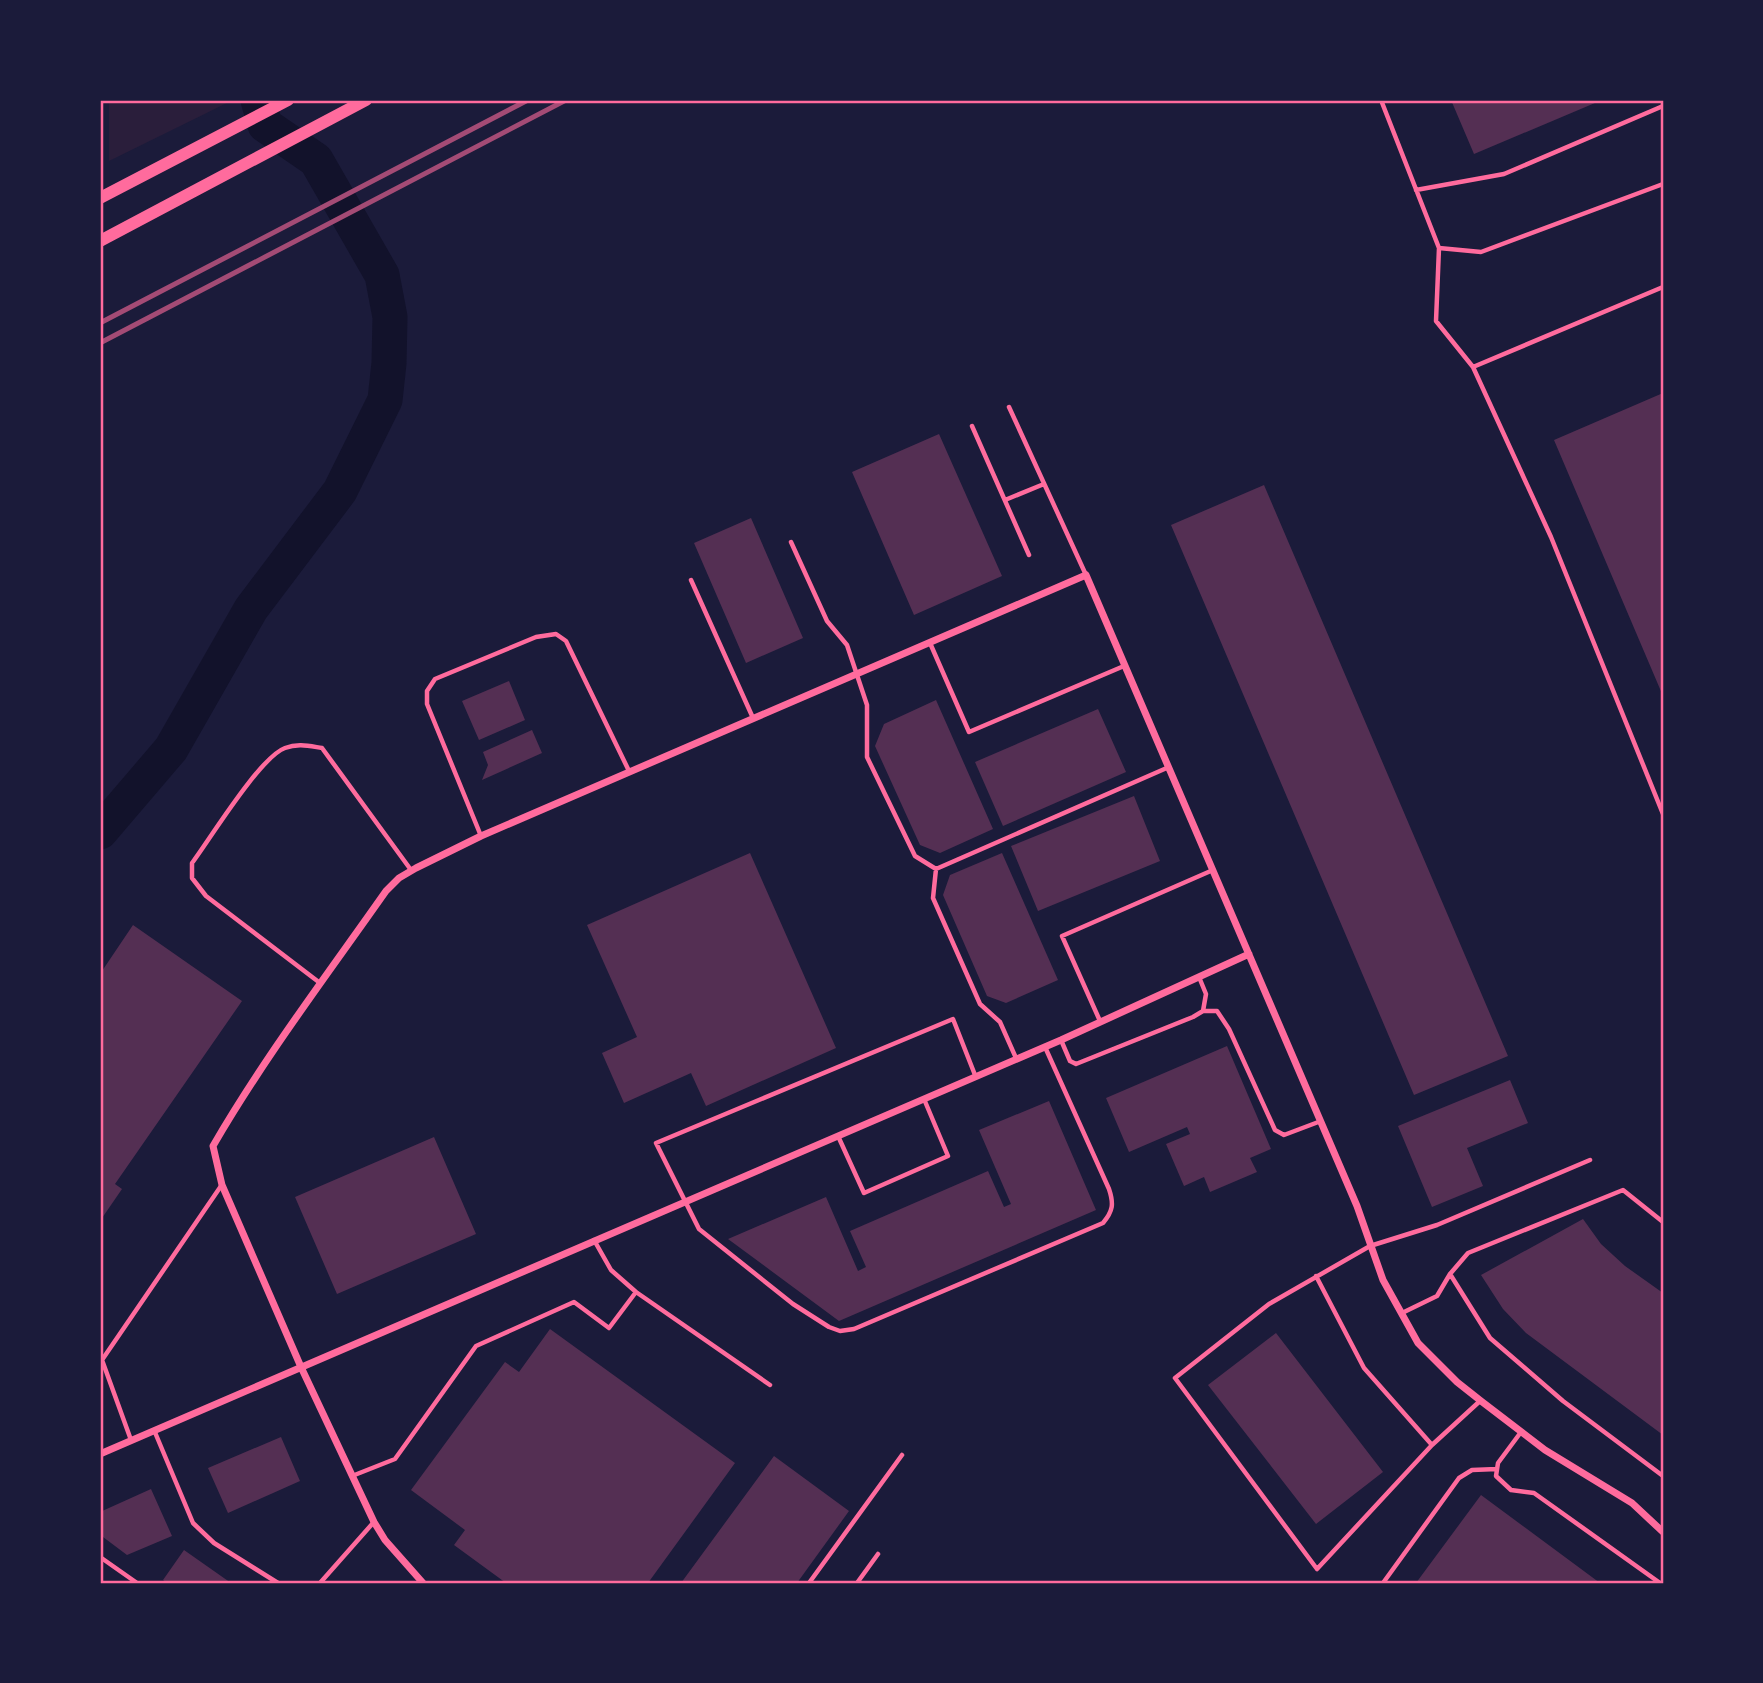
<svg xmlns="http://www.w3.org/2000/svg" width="1763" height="1683" font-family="'IBM Plex Sans',sans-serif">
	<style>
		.green { fill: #2a1e3b }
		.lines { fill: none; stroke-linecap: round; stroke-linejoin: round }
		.river { stroke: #12122b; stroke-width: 35 }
		.building { fill: #542f53 }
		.service { stroke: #ff6b9d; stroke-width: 4.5 }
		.minor { stroke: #ff6b9d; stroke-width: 7 }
		.primary { stroke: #ff6b9d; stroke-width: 12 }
		.rail { stroke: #a44b75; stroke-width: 5 }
		.neatline { fill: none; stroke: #ff6b9d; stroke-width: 2.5 }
	</style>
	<rect width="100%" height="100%" fill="#1b1b3a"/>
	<path class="green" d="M109,100H233L109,161Z"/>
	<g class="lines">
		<path class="river" d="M100,832L171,749L251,609L340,491L385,400L389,363L390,317L382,275L316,160L265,125L258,100"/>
	</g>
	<path class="building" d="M1451,100H1602L1474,154Z
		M1663,393V696L1554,440Z
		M939,434L1002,576L914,615L852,472Z
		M1264,485L1508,1056L1414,1095L1171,525Z
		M751,518L803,638L746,663L694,543Z
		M509,681L525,720L479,740L462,701Z
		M936,700L993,829L940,853L920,845L875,746L884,724Z
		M1098,709L1126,772L1003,826L975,762Z
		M532,730L542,753L482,780L488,765L483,752Z
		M1134,796L1160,861L1038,911L1011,846Z
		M750,853L836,1048L706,1106L691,1073L624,1103L602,1053L637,1037L587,925Z
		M1002,853L1058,980L1006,1003L987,996L943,895L950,875Z
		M133,925L242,1001L115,1184L122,1189L100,1221V974Z
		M1227,1046L1271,1149L1250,1158L1257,1172L1210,1192L1204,1177L1184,1186L1166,1144L1190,1134L1187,1127L1129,1152L1106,1098Z
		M1510,1080L1528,1123L1467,1148L1483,1186L1432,1207L1398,1126Z
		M1049,1101L1096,1210L839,1321L728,1239L826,1197L858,1271L866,1267L850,1231L988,1171L1004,1207L1011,1204L979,1130Z
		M434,1137L476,1234L337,1294L295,1197Z
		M1583,1219L1601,1244L1625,1266L1663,1293V1435L1526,1333L1503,1309L1481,1275Z
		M550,1329L735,1463L648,1583H506L454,1545L465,1530L411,1490L505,1362L519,1372Z
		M1276,1333L1383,1472L1316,1524L1208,1385Z
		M281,1437L300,1481L228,1513L208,1468Z
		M774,1456L849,1511L797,1583H681Z
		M151,1489L172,1536L127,1555L103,1537L100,1530V1512Z
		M1481,1495L1600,1583H1416Z
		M184,1550L231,1583H167L163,1580Z"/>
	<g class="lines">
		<path class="service" d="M1381,100L1439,248L1481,252L1663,184
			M1416,190L1504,174L1663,106
			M1439,248L1436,321L1473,367L1551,537L1663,814
			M1473,367L1663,287
			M1009,407L1086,575
			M972,426L1029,555
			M1005,500L1044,484
			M791,542L827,621L847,645L867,705V757L915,856L936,869L933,898L980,1004L1000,1022L1016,1058
			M691,580L753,718
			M930,643L969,732L1124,666
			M481,836L427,704V691L435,679L536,637L556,634L566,641L629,771
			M936,869L1169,767
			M1199,977L1206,994L1203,1011
			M320,983L206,896L192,878V863C210,839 260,757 285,748C298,743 309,746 322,748L411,870
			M1100,1021L1062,936L1213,870
			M1061,1040L1070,1061L1076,1064L1193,1017L1203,1011H1217L1229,1029L1275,1130L1284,1135L1321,1121
			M975,1075L953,1019L656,1143L699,1229L793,1304L829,1327L840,1331L854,1329L1103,1223C1113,1211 1114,1204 1109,1189L1045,1047
			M838,1136L864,1193L948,1156L924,1099
			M1450,1274L1490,1338L1563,1401L1663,1476
			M1316,1276L1364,1368L1432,1445
			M636,1292L770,1385
			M1402,1313L1437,1296L1450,1274L1468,1253L1623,1190L1663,1222
			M1480,1401L1432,1445L1317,1569L1175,1378L1269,1304L1370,1246L1437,1225L1590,1160
			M154,1430L193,1523L214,1543L278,1583
			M1521,1432L1498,1463L1496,1476L1511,1490L1534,1493L1660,1583
			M131,1440L102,1360L221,1186
			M352,1476L395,1459L476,1346L574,1302L609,1328L636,1292L611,1270L594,1240
			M100,1557L137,1583
			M320,1583L373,1523
			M809,1583L902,1455
			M857,1583L878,1554
			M1383,1583L1459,1478L1472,1470L1497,1469"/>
		<path class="minor" d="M100,1454L1061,1040L1249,954
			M423,1583L385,1540L374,1522L301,1367L222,1185L213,1146C264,1058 327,975 386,891L399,878L416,868L481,836L1086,575L1357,1206L1383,1280L1418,1343L1457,1382L1481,1401L1545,1450L1632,1503L1663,1532"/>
		<path class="primary" d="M100,198L288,100
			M100,241L366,100"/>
		<path class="rail" d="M100,323L528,100
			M100,343L566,100"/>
	</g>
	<rect width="1763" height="1683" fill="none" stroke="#1b1b3a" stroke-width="203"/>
	<rect x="102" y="102" width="1560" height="1480" class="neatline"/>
</svg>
